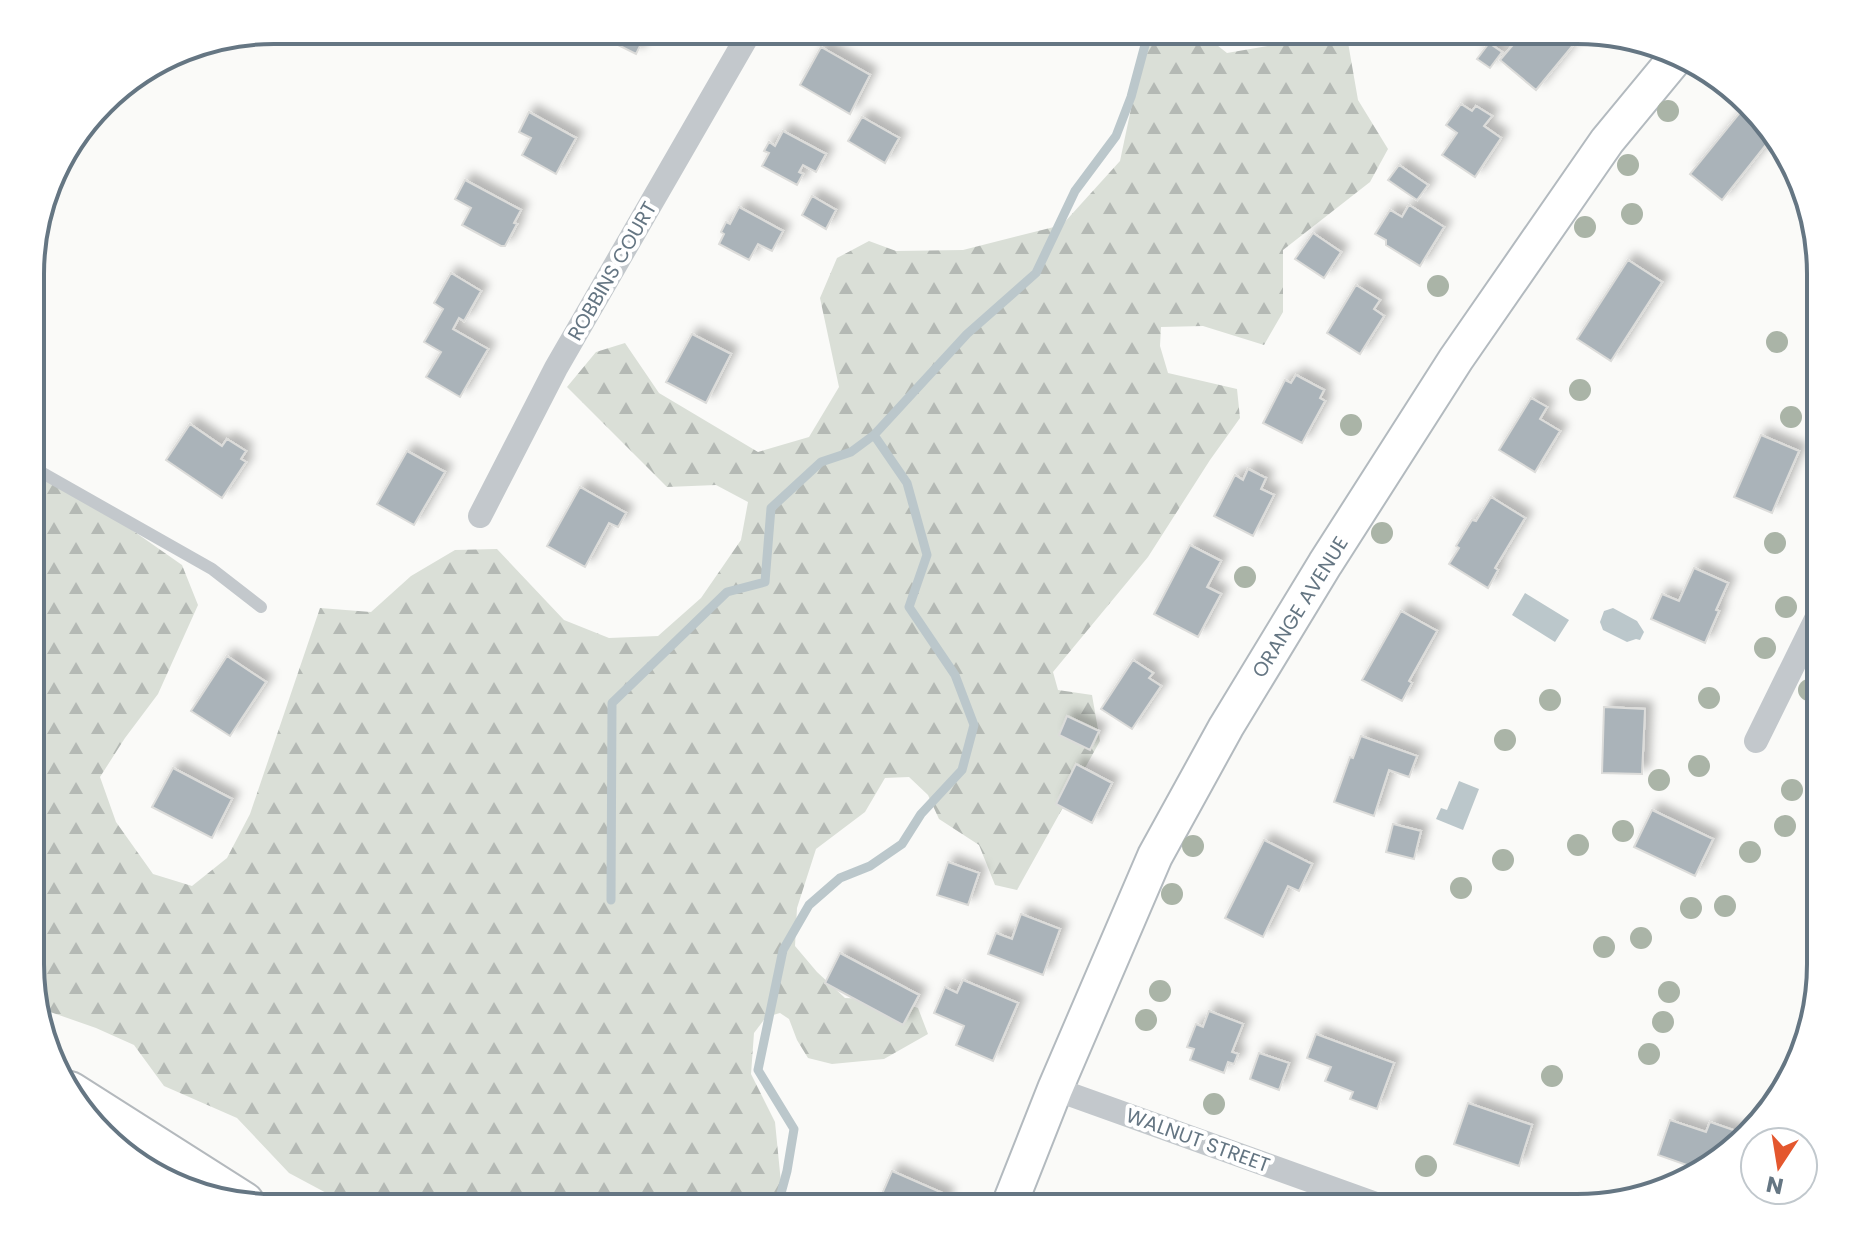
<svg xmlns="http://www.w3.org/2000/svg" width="1851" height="1238" font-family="Poppins,sans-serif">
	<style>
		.forest { fill: url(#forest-firs) }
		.water { fill: #bbc7cb }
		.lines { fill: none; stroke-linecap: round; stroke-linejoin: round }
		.stream { stroke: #bbc7cb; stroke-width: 9 }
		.building { fill: #aab3b9; stroke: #dcdcda; stroke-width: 2; filter: url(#shadow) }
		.secondary-casing { stroke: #b3babf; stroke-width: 38 }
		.highway-casing { stroke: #b4b9bd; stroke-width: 48 }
		.lane { stroke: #c3c8cc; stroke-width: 12 }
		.street { stroke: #c3c8cc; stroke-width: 24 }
		.secondary { stroke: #fff; stroke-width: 34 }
		.highway { stroke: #fff; stroke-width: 44 }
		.tree { fill: #aab4a7 }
		.labels { text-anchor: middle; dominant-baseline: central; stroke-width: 8; stroke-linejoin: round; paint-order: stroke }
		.street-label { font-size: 20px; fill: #657683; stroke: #fff }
		.rim { fill: none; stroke: #657683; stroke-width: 4 }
	</style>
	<defs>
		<pattern id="forest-firs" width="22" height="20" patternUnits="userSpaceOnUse" patternTransform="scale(2)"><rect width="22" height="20" fill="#dadfd7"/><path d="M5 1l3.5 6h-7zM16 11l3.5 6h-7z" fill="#b4b9b4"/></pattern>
		<filter id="shadow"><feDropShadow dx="7" dy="-7" stdDeviation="4" flood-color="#0004"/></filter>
	</defs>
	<rect width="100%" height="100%" fill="#fafaf8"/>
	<path class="forest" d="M1154,30H1198L1227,53L1273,45L1296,30L1346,31L1358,100L1388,149L1370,182L1283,250V312L1264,345L1203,326L1161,327L1160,346L1168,373L1237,389L1240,418L1210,460L1148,557L1053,672L1058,690L1092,695L1100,741L1017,890L995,885L979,845L939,819L928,795L909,777L885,778L865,812L816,849L797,908L795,946L817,972L845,998L893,1000L918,1008L928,1034L884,1059L832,1064L808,1058L797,1040L789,1019L780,1013L766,1017L754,1033L751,1074L775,1122L782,1193L802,1208H365L332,1196L289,1173L237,1118L164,1086L134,1045L96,1028L36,1007L32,995V460L182,565L198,605L158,694L125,738L100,777L116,822L153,874L192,886L227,858L250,814L320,608L371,612L411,576L455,550L497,549L564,620L609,638L658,636L701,598L741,540L748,502L716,485L667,487L567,387L596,352L625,343L659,393L758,452L809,437L839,387L820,298L837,258L869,241L896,251L963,250L1062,225L1120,161L1140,66Z"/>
	<path class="water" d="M1525,593L1569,620L1555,642L1512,615Z
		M1613,608L1637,621L1644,632L1640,640L1636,639L1627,642L1603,630L1600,622L1604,611Z
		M1459,781L1479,789L1463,830L1436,819L1441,808L1447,810Z"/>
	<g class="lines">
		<path class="stream" d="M611,900L612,703L727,592L765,582L771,508L821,462L851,452L874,435
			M777,1208L787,1171L794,1129L758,1070L783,950L809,905L840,878L870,866L902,844L921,814L962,770L974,725L955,675L909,607L927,555L907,483L874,435L967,334L1036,273L1075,191L1116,136L1131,97L1149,30"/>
	</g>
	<path class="building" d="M608,30H648L636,54L604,38Z
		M1512,30H1570L1579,38L1536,90L1500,60L1518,39L1510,33Z
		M1489,43L1502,52L1490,68L1477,59Z
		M821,47L870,75L850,114L800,85Z
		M1461,104L1472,111L1476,106L1492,116L1484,126L1501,138L1475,177L1442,155L1457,133L1446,125Z
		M1746,105L1772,137L1722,200L1690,174Z
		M529,112L576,138L556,174L522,155L531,138L519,132Z
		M862,117L899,138L885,163L848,141Z
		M783,131L826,154L816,172L803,165L799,172L803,174L797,185L762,166L769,153L764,151L769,142L775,146Z
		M1399,165L1428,185L1417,200L1388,180Z
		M465,180L521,210L514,223L517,224L505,246H501L462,225L471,208L455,199Z
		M812,196L836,210L826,229L802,215Z
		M1409,205L1444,227L1420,266L1386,245V240L1375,234L1390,210L1402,217Z
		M739,207L783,231L772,251L758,244L749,260L719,244L724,234L721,232L726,222L730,224Z
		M1313,233L1341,252L1324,278L1295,259Z
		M1628,260L1662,282L1611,361L1577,339Z
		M451,273L481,291L464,321L459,318L453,329L488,349L460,397L426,377L441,352L424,342L443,309L434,303Z
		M1356,285L1380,300L1374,309L1384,316L1360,354L1327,333Z
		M692,334L731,354L706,403L666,382Z
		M1296,375L1324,390L1320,398L1325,401L1302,443L1263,423L1285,380L1291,383Z
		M1531,398L1547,407L1540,419L1560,431L1535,472L1499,450Z
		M190,424L222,446L227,439L246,451L241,459L246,462L222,498L166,460Z
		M1761,435L1799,451L1772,513L1734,497Z
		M407,451L445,472L414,525L377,504Z
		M1248,469L1266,478L1261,489L1274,495L1253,536L1214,516L1235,475L1243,480Z
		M580,487L626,513L618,527L609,523L585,567L547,546Z
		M1491,497L1525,518L1495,568L1498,570L1488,588L1449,564L1459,548L1456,546L1472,520L1476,521Z
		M1190,545L1221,561L1207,587L1221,594L1198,637L1154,614Z
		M1694,568L1728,583L1716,610L1719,611L1705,643L1651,619L1662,594L1679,601Z
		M1401,611L1437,631L1409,681L1412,683L1402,701L1362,680Z
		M227,656L266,682L230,736L191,711Z
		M1133,660L1153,673L1149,678L1161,686L1132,729L1101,709Z
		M1604,707L1645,709L1642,774L1602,773Z
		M1067,716L1099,731L1090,750L1059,735Z
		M1361,736L1417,756L1409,777L1389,770L1374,816L1334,802L1350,757L1353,758Z
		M1076,764L1112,783L1092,823L1056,804Z
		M173,768L232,799L212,838L152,807Z
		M1652,810L1713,839L1695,876L1634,847Z
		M1393,824L1421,831L1414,859L1386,852Z
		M1264,840L1312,864L1299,891L1288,886L1263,937L1225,918Z
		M948,862L979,873L968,905L937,895Z
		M1021,914L1060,929L1043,975L988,954L996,933L1012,939Z
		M840,953L919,995L903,1025L825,983Z
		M963,980L1018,1003L993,1061L956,1045L964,1026L934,1013L945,987L957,993Z
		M1209,1011L1243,1024L1232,1052L1238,1054L1234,1064L1228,1062L1224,1073L1190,1060L1194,1049L1187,1047L1196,1024L1203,1027Z
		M1316,1034L1394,1063L1377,1109L1350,1099L1353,1092L1325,1081L1331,1067L1307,1058Z
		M1259,1053L1289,1063L1279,1090L1250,1079Z
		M1468,1103L1532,1125L1519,1166L1454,1144Z
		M1670,1120L1706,1132L1710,1122L1745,1134L1701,1170L1658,1155Z
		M892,1171L947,1195L942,1208H889L878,1203Z"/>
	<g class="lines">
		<defs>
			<path id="secondary" d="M1008,1208L1055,1089L1155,856L1226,727L1325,564L1456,359L1607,141L1678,55"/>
			<path id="highway" d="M69,1094L242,1204"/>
		</defs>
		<use href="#secondary" class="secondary-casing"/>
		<use href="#highway" class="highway-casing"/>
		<path class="lane" d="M32,467L212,569L261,607"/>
		<path class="street" d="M480,516L556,368L751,30
			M1756,741L1821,609
			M1055,1089L1387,1208"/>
		<use href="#secondary" class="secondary"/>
		<use href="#highway" class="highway"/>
	</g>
	<g class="tree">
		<circle cx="1668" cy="111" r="11"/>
		<circle cx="1628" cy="165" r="11"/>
		<circle cx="1632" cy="214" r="11"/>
		<circle cx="1585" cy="227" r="11"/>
		<circle cx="1438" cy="286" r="11"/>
		<circle cx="1777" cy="342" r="11"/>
		<circle cx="1580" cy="390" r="11"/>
		<circle cx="1791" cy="417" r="11"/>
		<circle cx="1351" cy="425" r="11"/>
		<circle cx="1382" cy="533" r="11"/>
		<circle cx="1775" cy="543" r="11"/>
		<circle cx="1245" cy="577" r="11"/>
		<circle cx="1786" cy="607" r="11"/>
		<circle cx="1765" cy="648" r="11"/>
		<circle cx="1809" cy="690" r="11"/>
		<circle cx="1709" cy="698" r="11"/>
		<circle cx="1550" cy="700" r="11"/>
		<circle cx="1505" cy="740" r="11"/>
		<circle cx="1699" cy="766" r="11"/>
		<circle cx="1659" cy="780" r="11"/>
		<circle cx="1792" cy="790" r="11"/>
		<circle cx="1785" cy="826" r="11"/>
		<circle cx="1623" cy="831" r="11"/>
		<circle cx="1578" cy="845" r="11"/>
		<circle cx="1193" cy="846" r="11"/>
		<circle cx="1750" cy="852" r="11"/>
		<circle cx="1503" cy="860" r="11"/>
		<circle cx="1461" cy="888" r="11"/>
		<circle cx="1172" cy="894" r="11"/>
		<circle cx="1725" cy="906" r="11"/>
		<circle cx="1691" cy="908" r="11"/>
		<circle cx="1641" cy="938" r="11"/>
		<circle cx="1604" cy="947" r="11"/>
		<circle cx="1160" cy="991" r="11"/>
		<circle cx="1669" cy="992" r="11"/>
		<circle cx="1146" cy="1020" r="11"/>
		<circle cx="1663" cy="1022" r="11"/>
		<circle cx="1649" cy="1054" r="11"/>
		<circle cx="1552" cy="1076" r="11"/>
		<circle cx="1214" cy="1104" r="11"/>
		<circle cx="1426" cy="1166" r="11"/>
	</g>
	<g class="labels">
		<g class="street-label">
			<text transform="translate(612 271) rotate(-60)">ROBBINS COURT</text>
			<text transform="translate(1300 607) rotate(-58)">ORANGE AVENUE</text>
			<text transform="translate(1198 1140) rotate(20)">WALNUT STREET</text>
		</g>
	</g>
	<path d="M0 0H1851V1238H0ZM274 44H1577A230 230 0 0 1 1807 274V964A230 230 0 0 1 1577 1194H274A230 230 0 0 1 44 964V274A230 230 0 0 1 274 44Z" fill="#fff" fill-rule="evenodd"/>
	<path class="rim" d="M274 44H1577A230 230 0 0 1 1807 274V964A230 230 0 0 1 1577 1194H274A230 230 0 0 1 44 964V274A230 230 0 0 1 274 44Z"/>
	<g transform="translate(1779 1166) rotate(192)"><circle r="38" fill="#ffffff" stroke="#c1c8cd" stroke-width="2"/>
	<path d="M0-6L14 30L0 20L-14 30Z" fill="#e4572e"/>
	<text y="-12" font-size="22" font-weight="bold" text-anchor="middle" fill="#657683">N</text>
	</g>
</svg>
